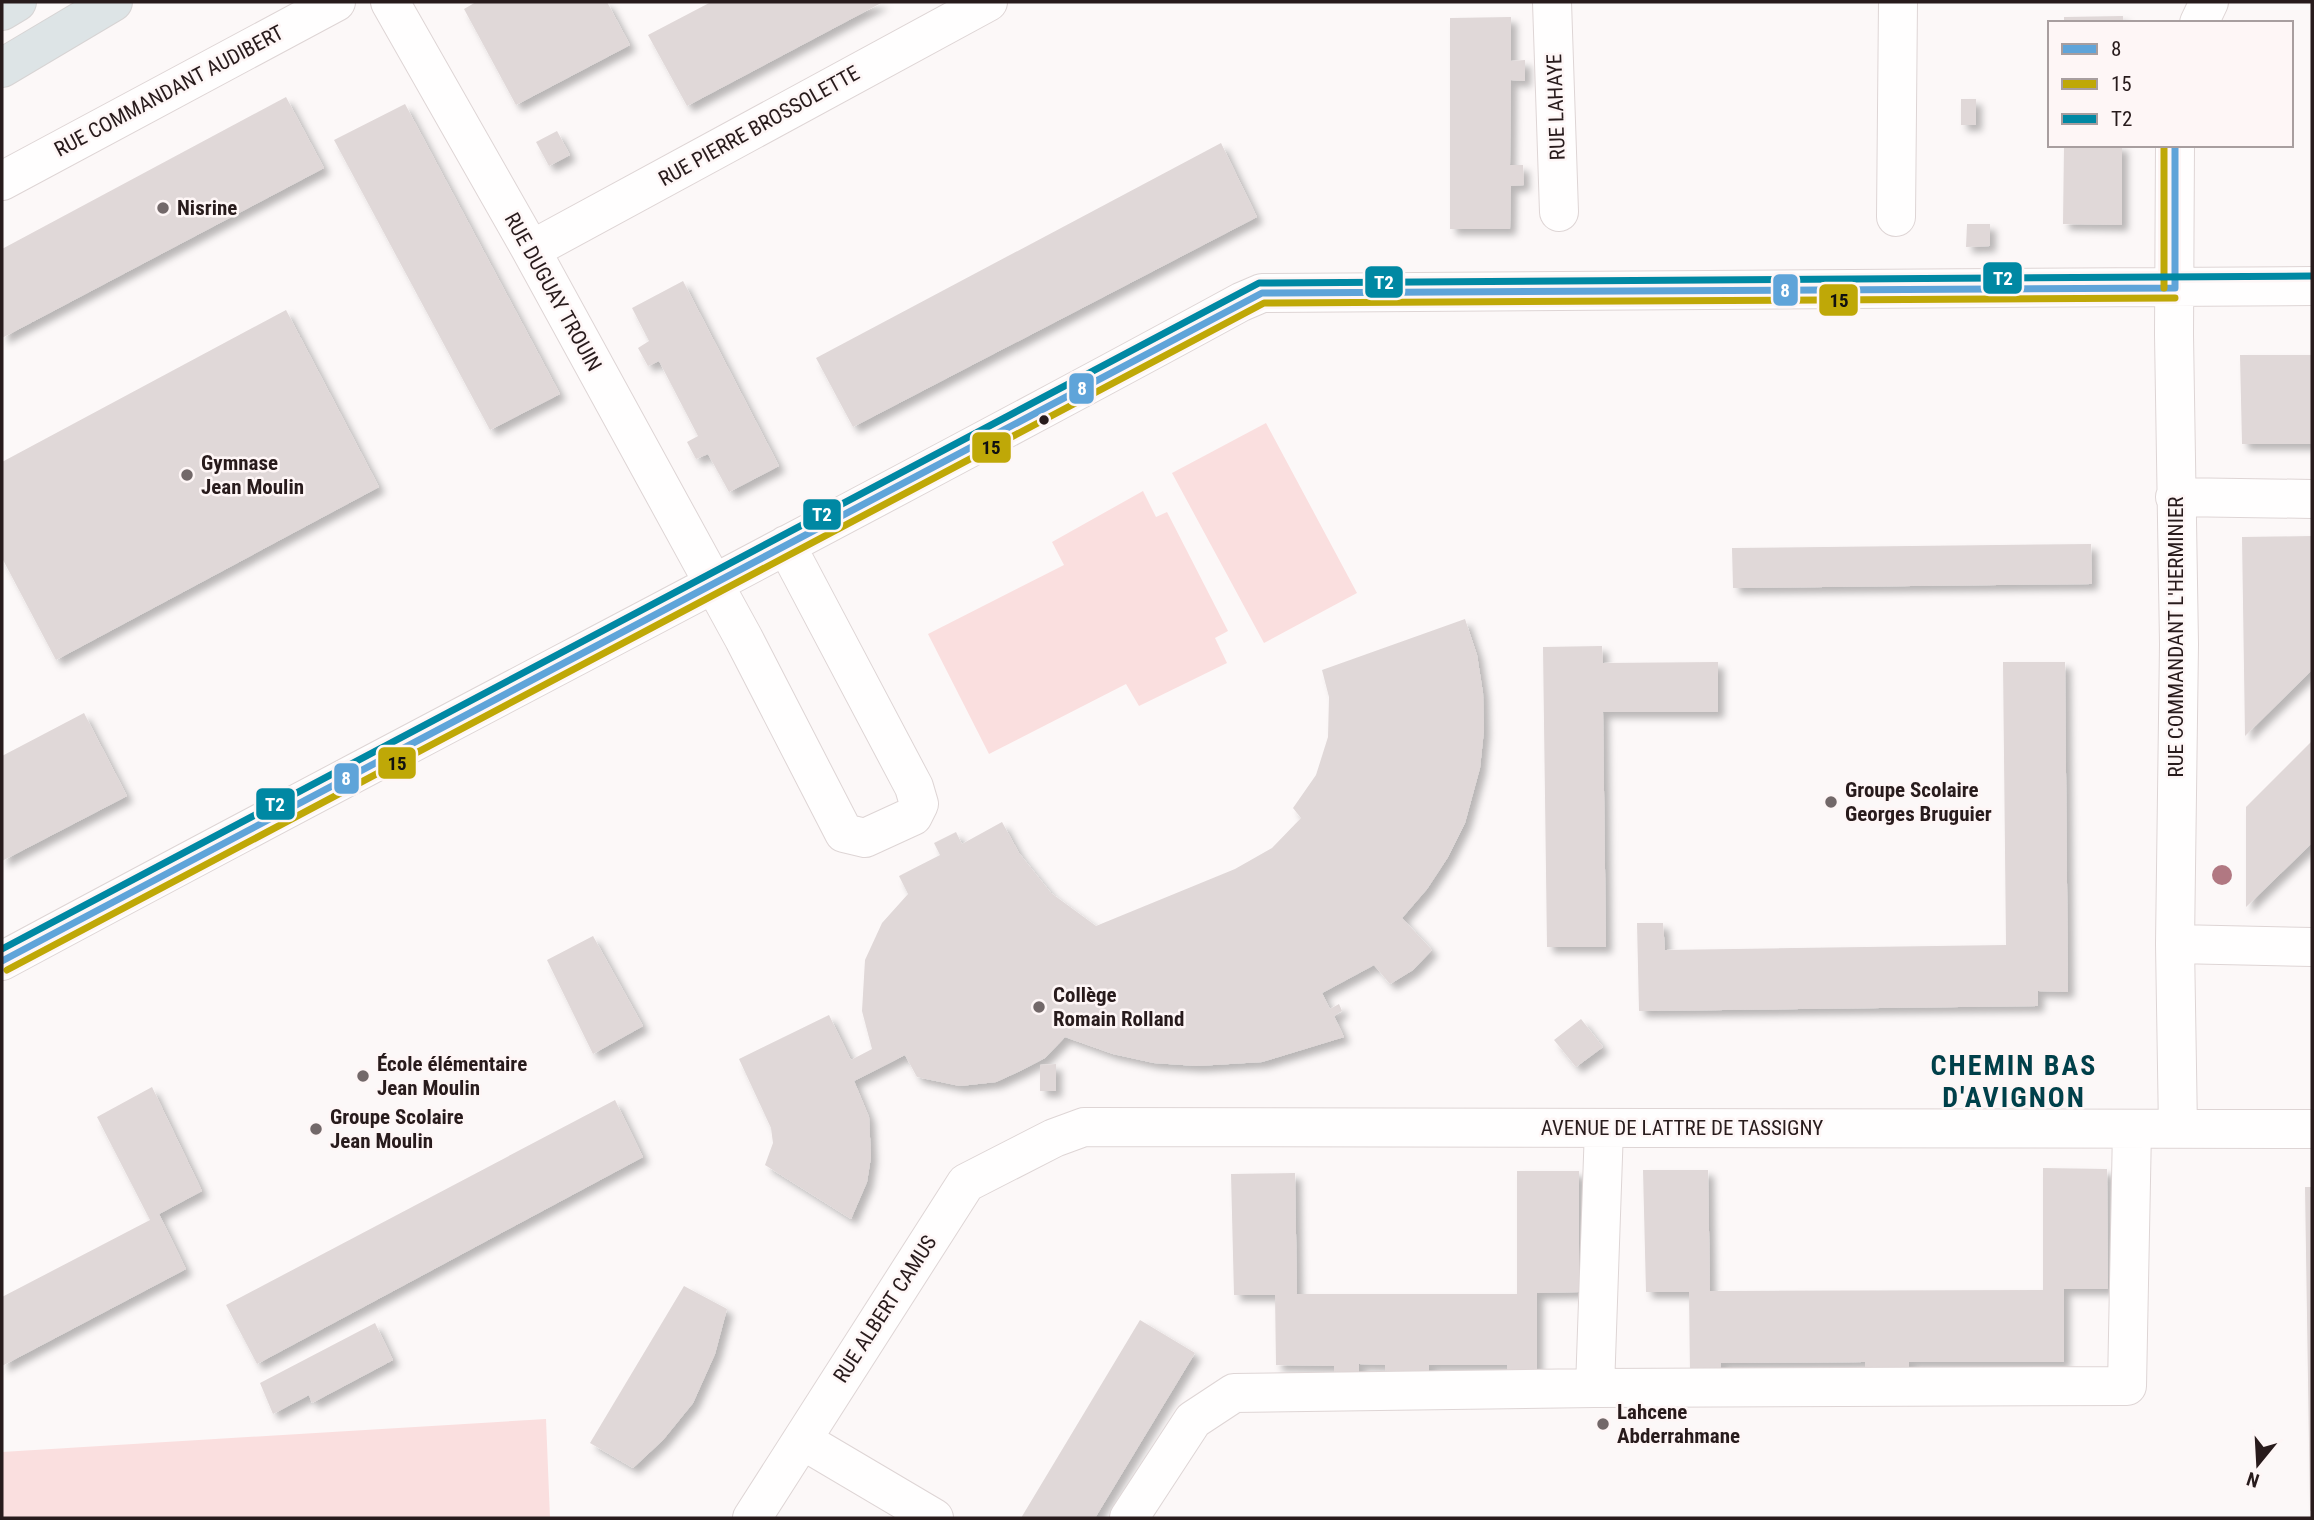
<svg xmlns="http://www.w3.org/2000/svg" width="2314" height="1520" font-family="'Roboto Condensed',sans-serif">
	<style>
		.green { fill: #fadfdf }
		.building { fill: #e0d8d8; filter: url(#shadow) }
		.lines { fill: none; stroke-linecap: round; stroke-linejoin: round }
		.minor-casing { stroke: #ded5d5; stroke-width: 40 }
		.major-casing { stroke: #d7d4d4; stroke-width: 40 }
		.minor { stroke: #fffefe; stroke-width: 38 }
		.major { stroke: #dde4e6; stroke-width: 38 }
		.bus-1-casing { stroke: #fef6f6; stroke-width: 12 }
		.bus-2-casing { stroke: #fef6f6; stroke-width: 12 }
		.bus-3-casing { stroke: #fef6f6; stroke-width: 12 }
		.bus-1 { stroke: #5fa4d9; stroke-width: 7 }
		.bus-2 { stroke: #bfa807; stroke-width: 7 }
		.bus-3 { stroke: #0088a3; stroke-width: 7 }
		.tree { fill: #b17882 }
		.poi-dot { fill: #726869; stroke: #fef6f6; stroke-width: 2.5 }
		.bus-dot { fill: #281b1c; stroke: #fef6f6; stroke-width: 2.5 }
		.labels { text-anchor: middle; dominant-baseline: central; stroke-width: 5; stroke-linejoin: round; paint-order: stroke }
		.street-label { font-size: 21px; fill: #281b1c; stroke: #fef6f6 }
		.poi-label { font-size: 21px; font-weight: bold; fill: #281b1c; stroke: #fef6f6; text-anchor: start }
		.district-label { font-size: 28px; font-weight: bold; letter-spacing: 2px; fill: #00404a; stroke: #fef6f6 }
		.line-badge { stroke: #fef6f6; stroke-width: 2.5 }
		.badge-label { font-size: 19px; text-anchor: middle; font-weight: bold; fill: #fff }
		.pale-badge-label { font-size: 19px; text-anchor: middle; font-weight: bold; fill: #111 }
	</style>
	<defs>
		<filter id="shadow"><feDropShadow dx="6" dy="6" stdDeviation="3.5" flood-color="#0004"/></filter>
	</defs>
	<rect width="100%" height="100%" fill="#fcf8f8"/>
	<path class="green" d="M1266,423L1357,593L1264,643L1172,473Z
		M1143,491L1156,517L1167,512L1228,631L1215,638L1227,663L1139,706L1126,684L989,754L928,634L1064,565L1052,542Z
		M546,1419L550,1518H2V1452Z"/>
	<path class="building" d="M476,2H607L630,45L516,105L464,9Z
		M711,2H883L687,106L648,35Z
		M2123,16V23H2064V17Z
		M1511,17V61L1525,60V81L1511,80L1510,165H1523L1524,185L1511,186L1510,229H1450V18Z
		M286,97L324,168L2,338V249Z
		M1961,99H1976V125H1961Z
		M405,104L560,394L490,430L334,140Z
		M557,131L570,155L549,166L536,142Z
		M1221,143L1257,217L853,427L816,358Z
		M2064,145H2122V225L2063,224Z
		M1967,224H1990V246L1966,247Z
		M683,281L779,466L729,492L708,454L696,459L687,442L698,436L659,361L648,366L638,348L649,341L632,308Z
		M286,310L379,487L56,660L2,558V462Z
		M2240,355H2312V444H2242Z
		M2312,536V670L2245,736L2242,537Z
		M2091,544L2092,584L1733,588L1732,548Z
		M1465,619L1477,655L1483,693L1484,730L1480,768L1465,823L1448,857L1427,889L1402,918L1432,950L1413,970L1390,984L1374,965L1322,993L1330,1009L1339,1004L1342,1011L1334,1016L1344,1037L1262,1062L1197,1066L1154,1063L1113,1054L1065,1037L1045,1058L1020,1071L996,1082L960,1086L917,1077L905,1055L854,1081L869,1117L871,1157L867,1182L851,1219L765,1165L773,1143L771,1128L739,1059L829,1015L851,1060L872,1049L862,1011L865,960L882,923L908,894L899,876L940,855L934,843L956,832L962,844L1002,822L1019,853L1051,893L1096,926L1235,869L1272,848L1301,818L1293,808L1316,775L1328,737L1329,697L1322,670Z
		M1602,646L1603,663L1718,662V712H1603L1606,947H1547L1543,647Z
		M2003,662H2065L2068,992L2038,991V1006L1639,1011L1637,923H1663L1665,950L2006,945Z
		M84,713L127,796L2,861V756Z
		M2312,741V843L2246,907V807Z
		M593,936L643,1026L593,1054L547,960Z
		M1581,1019L1603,1047L1576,1067L1554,1040Z
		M1056,1064V1091H1040V1065Z
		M152,1087L202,1191L159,1214L186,1269L2,1366V1297L150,1220L97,1117Z
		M615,1100L643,1157L257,1364L226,1305Z
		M2043,1168L2107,1169L2108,1289H2064V1362H1909V1374H1865V1362L1721,1363L1720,1375H1690L1689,1292H1646L1643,1170H1708L1710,1291L2043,1290Z
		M1517,1171H1579V1292L1537,1293V1376H1507V1365H1429V1377H1385V1365L1359,1364V1378H1334V1366L1276,1365L1275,1295H1234L1231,1174L1295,1173L1297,1294H1517Z
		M2305,1187H2312V1511H2310Z
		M684,1286L727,1309L715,1354L693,1403L663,1440L633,1468L590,1443Z
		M1140,1320L1195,1353L1095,1518H1021Z
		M375,1323L393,1360L312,1403L309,1395L273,1414L260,1383Z"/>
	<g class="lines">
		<defs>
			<path id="minor" d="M390,2L531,250L744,639L844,833L865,838L913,816L919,804L914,787L786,545
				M1552,2L1559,212
				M2199,23L2209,2
				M2175,145L2174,335L2179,644L2175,944L2178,1129
				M2,181L336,2
				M1896,217L1898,2
				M531,250L988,2
				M2175,497L2312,499
				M2175,944L2312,947
				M2,961C414,739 830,526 1241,302L1262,293L2312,286
				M1595,1388L1604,1128
				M802,1440L934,1518
				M752,1518L966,1183L1054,1138L1084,1127L2312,1129
				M1129,1518L1193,1420L1234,1393L1595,1388L2127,1386L2132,1129"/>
			<path id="major" d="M2,11L17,2
				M2,68L113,2"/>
		</defs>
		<use href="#minor" class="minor-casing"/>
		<use href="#major" class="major-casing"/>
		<use href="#minor" class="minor"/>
		<use href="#major" class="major"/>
		<defs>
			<path id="bus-1" d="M2175,145V288
				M2,961L1262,293L2175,288"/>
			<path id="bus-2" d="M2164,145V288
				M7,970L1264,303L2175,298"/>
			<path id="bus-3" d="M2,949L1259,283L2312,276"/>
		</defs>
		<use href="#bus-1" class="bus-1-casing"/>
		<use href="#bus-2" class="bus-2-casing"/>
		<use href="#bus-3" class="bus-3-casing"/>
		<use href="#bus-1" class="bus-1"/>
		<use href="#bus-2" class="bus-2"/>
		<use href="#bus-3" class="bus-3"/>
	</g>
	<circle class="tree" cx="2222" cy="875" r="10"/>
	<g class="poi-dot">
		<circle cx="163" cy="208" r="7"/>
		<circle cx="187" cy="475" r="7"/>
		<circle cx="1831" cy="802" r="7"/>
		<circle cx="1039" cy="1007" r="7"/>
		<circle cx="363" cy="1076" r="7"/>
		<circle cx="316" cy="1129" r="7"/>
		<circle cx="1603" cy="1424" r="7"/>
	</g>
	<circle class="bus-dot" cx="1044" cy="420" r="6"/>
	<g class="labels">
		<g class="street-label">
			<text transform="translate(169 91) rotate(-28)">RUE COMMANDANT AUDIBERT</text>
			<text transform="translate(1556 107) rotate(-92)">RUE LAHAYE</text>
			<text transform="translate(759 126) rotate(-29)">RUE PIERRE BROSSOLETTE</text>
			<text transform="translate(553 292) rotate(61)">RUE DUGUAY TROUIN</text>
			<text transform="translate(2176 637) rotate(-90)">RUE COMMANDANT L'HERMINIER</text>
			<text x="1682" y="1128">AVENUE DE LATTRE DE TASSIGNY</text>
			<text transform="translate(885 1309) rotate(-57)">RUE ALBERT CAMUS</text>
		</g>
		<g class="poi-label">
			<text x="177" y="208">Nisrine</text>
			<text x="201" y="463">Gymnase<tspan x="201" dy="24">Jean Moulin</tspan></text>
			<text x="1845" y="790">Groupe Scolaire<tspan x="1845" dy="24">Georges Bruguier</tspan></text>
			<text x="1053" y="995">Collège<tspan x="1053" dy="24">Romain Rolland</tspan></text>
			<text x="377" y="1064">École élémentaire<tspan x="377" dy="24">Jean Moulin</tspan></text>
			<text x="330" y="1117">Groupe Scolaire<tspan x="330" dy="24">Jean Moulin</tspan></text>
			<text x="1617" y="1412">Lahcene<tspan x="1617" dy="24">Abderrahmane</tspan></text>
		</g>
		<g class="district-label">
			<text x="2014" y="1065">CHEMIN BAS<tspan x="2014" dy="32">D'AVIGNON</tspan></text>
		</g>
	</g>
	<g class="line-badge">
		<rect x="1982" y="261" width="41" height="34" rx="7" fill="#0088a3"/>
		<rect x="1364" y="265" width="40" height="34" rx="7" fill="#0088a3"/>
		<rect x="1772" y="273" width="27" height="34" rx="7" fill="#5fa4d9"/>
		<rect x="1818" y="283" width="41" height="34" rx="7" fill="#bfa807"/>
		<rect x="1068" y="372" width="27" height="33" rx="7" fill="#5fa4d9"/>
		<rect x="971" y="431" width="41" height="33" rx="7" fill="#bfa807"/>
		<rect x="802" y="498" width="40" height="33" rx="7" fill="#0088a3"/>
		<rect x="377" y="746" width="40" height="34" rx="7" fill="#bfa807"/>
		<rect x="333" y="762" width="27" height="33" rx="7" fill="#5fa4d9"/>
		<rect x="255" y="787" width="41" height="34" rx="7" fill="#0088a3"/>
	</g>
	<g class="badge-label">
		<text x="2003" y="285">T2</text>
		<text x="1384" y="289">T2</text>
		<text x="1785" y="297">8</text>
		<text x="1082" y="395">8</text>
		<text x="822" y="521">T2</text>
		<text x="346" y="785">8</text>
		<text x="275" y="811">T2</text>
	</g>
	<g class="pale-badge-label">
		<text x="1839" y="307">15</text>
		<text x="991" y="454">15</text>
		<text x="397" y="770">15</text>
	</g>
	<rect width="2314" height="1520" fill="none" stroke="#281b1c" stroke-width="7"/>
	<rect x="2048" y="21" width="245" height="126" fill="#fef6f6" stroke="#a89e9f" stroke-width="2"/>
	<rect x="2062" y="44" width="35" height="10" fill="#5fa4d9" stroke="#a89e9f" stroke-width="2"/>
	<text x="2111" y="56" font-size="21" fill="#281b1c">8</text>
	<rect x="2062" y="79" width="35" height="10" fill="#bfa807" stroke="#a89e9f" stroke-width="2"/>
	<text x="2111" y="91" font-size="21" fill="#281b1c">15</text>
	<rect x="2062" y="114" width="35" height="10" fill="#0088a3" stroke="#a89e9f" stroke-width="2"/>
	<text x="2111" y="126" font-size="21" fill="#281b1c">T2</text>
	<g transform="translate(2258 1464) rotate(198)" stroke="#fef6f6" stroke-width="5" paint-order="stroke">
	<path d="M0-5L12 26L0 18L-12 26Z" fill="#281b1c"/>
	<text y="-10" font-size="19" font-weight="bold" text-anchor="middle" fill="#281b1c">N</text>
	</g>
</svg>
